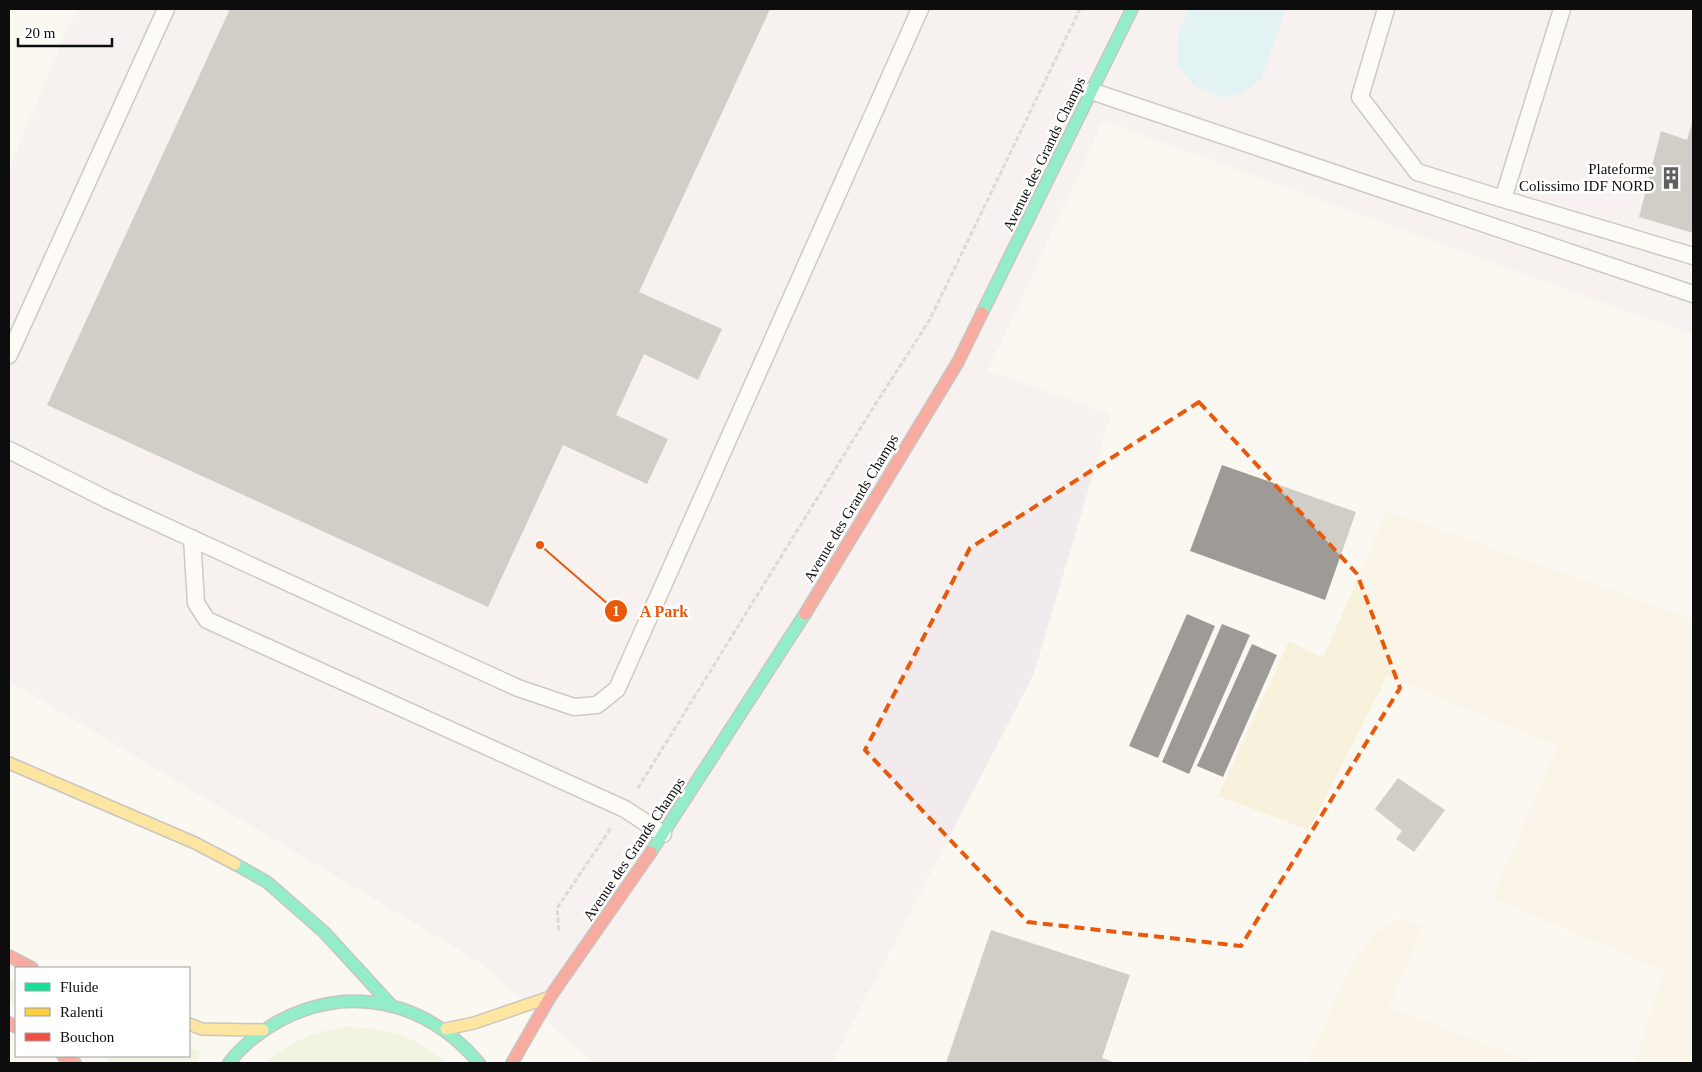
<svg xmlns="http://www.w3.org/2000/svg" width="1702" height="1072" font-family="'Times New Roman',serif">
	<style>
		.industrial { fill: #f2ebee }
		.farmland { fill: #f8f2dd }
		.green { fill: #e7f0d1 }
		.water { fill: #c6ebf6 }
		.building { fill: #9e9b97 }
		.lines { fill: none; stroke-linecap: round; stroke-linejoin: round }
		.lane-casing { stroke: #949390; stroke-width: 19 }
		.fast-casing { stroke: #8b8986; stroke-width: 14 }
		.slow-casing { stroke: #8b8986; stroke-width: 14 }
		.jam-casing { stroke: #8b8986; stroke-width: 14 }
		.path { stroke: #b8b7b6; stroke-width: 3; stroke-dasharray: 5 2.5; stroke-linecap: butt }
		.lane { stroke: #fefefd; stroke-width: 16 }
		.fast { stroke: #16e098; stroke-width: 11 }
		.slow { stroke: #ffcf43; stroke-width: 11 }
		.jam { stroke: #f24e42; stroke-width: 11 }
		.marked { fill: none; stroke: #e8590c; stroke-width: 4; stroke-dasharray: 10 6; stroke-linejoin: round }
		.labels { text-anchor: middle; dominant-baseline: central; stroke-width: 5; stroke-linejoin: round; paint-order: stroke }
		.street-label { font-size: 15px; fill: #0d0d0d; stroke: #fff }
		.poi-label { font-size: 15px; fill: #0d0d0d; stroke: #fff; text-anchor: end }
		.leader { fill: none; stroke: #e8590c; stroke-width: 2 }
		.callout-dot { fill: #e8590c; stroke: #fff; stroke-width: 2 }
		.mark-label { font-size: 15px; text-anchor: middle; font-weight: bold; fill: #fff }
		.callout-label { font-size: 16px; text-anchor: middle; font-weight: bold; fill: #e8590c; stroke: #fff; stroke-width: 5; stroke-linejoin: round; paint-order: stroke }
	</style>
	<rect width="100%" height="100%" fill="#fbf8f1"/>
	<path class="industrial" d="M76,9H1693V335L1103,121L988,371L1111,414L1033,676L832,1063H594L479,962L9,681V169Z"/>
	<path class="farmland" d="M1387,511L1693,619V1063H1635L1664,971L1492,898L1558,746L1387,676L1309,830L1218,796L1289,641L1323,658Z
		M1400,917L1423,927L1389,1007L1535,1063H1307L1353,962L1376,933Z"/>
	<path class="green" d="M9,979L16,983V1004L9,1000Z
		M346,1027C385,1027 418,1037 447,1063H264C289,1042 314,1031 346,1027Z
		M189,1047L201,1051L196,1063H112L101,1056H189Z"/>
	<path class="water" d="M1188,9H1286L1261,79L1243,93L1223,98L1194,86L1178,65L1177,39Z"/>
	<path class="building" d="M230,9H770L639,292L722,329L698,380L644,354L616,415L668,439L647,484L563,445L488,607L47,405Z
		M1693,120V233L1639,217L1661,131L1687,140Z
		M1222,465L1356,512L1325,600L1190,551Z
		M1187,614L1215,626L1158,758L1129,746Z
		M1222,624L1250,635L1189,774L1162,762Z
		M1252,644L1277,655L1223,777L1197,766Z
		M1398,778L1445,810L1414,852L1396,839L1402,831L1375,809Z
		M991,930L1130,975L1102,1058L1116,1063H946Z"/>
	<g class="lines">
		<defs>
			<path id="lane" d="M1386,9L1360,97L1417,172L1503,199
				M1562,9L1503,199L1693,256
				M1091,91L1693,294
				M9,355L166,9
				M9,450L108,500L518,688L574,707L597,705L617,689L920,9
				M192,538L196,603L207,620L625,809L663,834"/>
			<path id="fast" d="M982,313L1132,9
				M651,852L805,614
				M235,864L267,882L324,932L391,1005
				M229,1063C243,1044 261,1031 281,1020C353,983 428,1003 479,1063"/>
			<path id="slow" d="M9,763L195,843L235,864
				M189,1024L202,1029L263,1030
				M446,1029L474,1023L550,997"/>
			<path id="jam" d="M805,614L958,362L982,313
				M9,956L32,968
				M9,1023L16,1027
				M63,1056L75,1063
				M512,1063L550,997L651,852"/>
		</defs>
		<use href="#lane" class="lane-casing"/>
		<use href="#fast" class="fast-casing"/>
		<use href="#slow" class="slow-casing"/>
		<use href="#jam" class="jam-casing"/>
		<path class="path" d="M638,788L873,408L929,321L1080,9
			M559,930L557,908L611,828"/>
		<use href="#lane" class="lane"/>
		<use href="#fast" class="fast"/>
		<use href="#slow" class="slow"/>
		<use href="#jam" class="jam"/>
	</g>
	<path d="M0 0H1702V1072H0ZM1199,402L1357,574L1400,688L1241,946L1028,922L865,750L970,548Z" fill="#fbf8f1" fill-opacity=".55" fill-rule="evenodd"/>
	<path class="marked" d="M1199,402L1357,574L1400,688L1241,946L1028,922L865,750L970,548Z"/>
	<defs>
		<symbol id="building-bare" viewBox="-9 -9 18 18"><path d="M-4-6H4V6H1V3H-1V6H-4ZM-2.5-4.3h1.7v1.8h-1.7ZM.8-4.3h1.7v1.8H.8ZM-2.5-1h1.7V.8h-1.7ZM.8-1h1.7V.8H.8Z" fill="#605f5d" stroke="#fff" stroke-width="2.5" paint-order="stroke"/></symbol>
	</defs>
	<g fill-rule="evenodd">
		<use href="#building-bare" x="1655" y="162" width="32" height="32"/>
	</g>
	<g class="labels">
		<g class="street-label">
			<text transform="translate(1044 154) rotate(-64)">Avenue des Grands Champs</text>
			<text transform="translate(851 508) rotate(-59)">Avenue des Grands Champs</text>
			<text transform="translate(634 849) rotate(-56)">Avenue des Grands Champs</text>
		</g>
		<g class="poi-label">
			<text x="1654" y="169">Plateforme<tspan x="1654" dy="17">Colissimo IDF NORD</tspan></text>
		</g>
	</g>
	<path class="leader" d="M540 545L616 611"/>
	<g class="callout-dot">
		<circle cx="540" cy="545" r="5"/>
		<circle cx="616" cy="611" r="12"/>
	</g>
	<g class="mark-label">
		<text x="616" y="616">1</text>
	</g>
	<g class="callout-label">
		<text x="664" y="617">A Park</text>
	</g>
	<rect width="1702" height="1072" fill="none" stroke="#0d0d0d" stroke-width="20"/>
	<rect x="15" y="967" width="175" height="90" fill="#ffffff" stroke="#9e9e9e"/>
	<rect x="25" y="983" width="25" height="8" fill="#16e098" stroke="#9e9e9e"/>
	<text x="60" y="992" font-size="15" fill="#0d0d0d">Fluide</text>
	<rect x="25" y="1008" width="25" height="8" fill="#ffcf43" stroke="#9e9e9e"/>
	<text x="60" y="1017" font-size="15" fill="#0d0d0d">Ralenti</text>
	<rect x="25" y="1033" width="25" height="8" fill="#f24e42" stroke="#9e9e9e"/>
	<text x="60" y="1042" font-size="15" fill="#0d0d0d">Bouchon</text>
	<path d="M18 38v8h94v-8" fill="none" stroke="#0d0d0d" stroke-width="2.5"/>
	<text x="25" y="38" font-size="15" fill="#0d0d0d" stroke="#ffffff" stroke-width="4" paint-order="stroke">20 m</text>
</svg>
